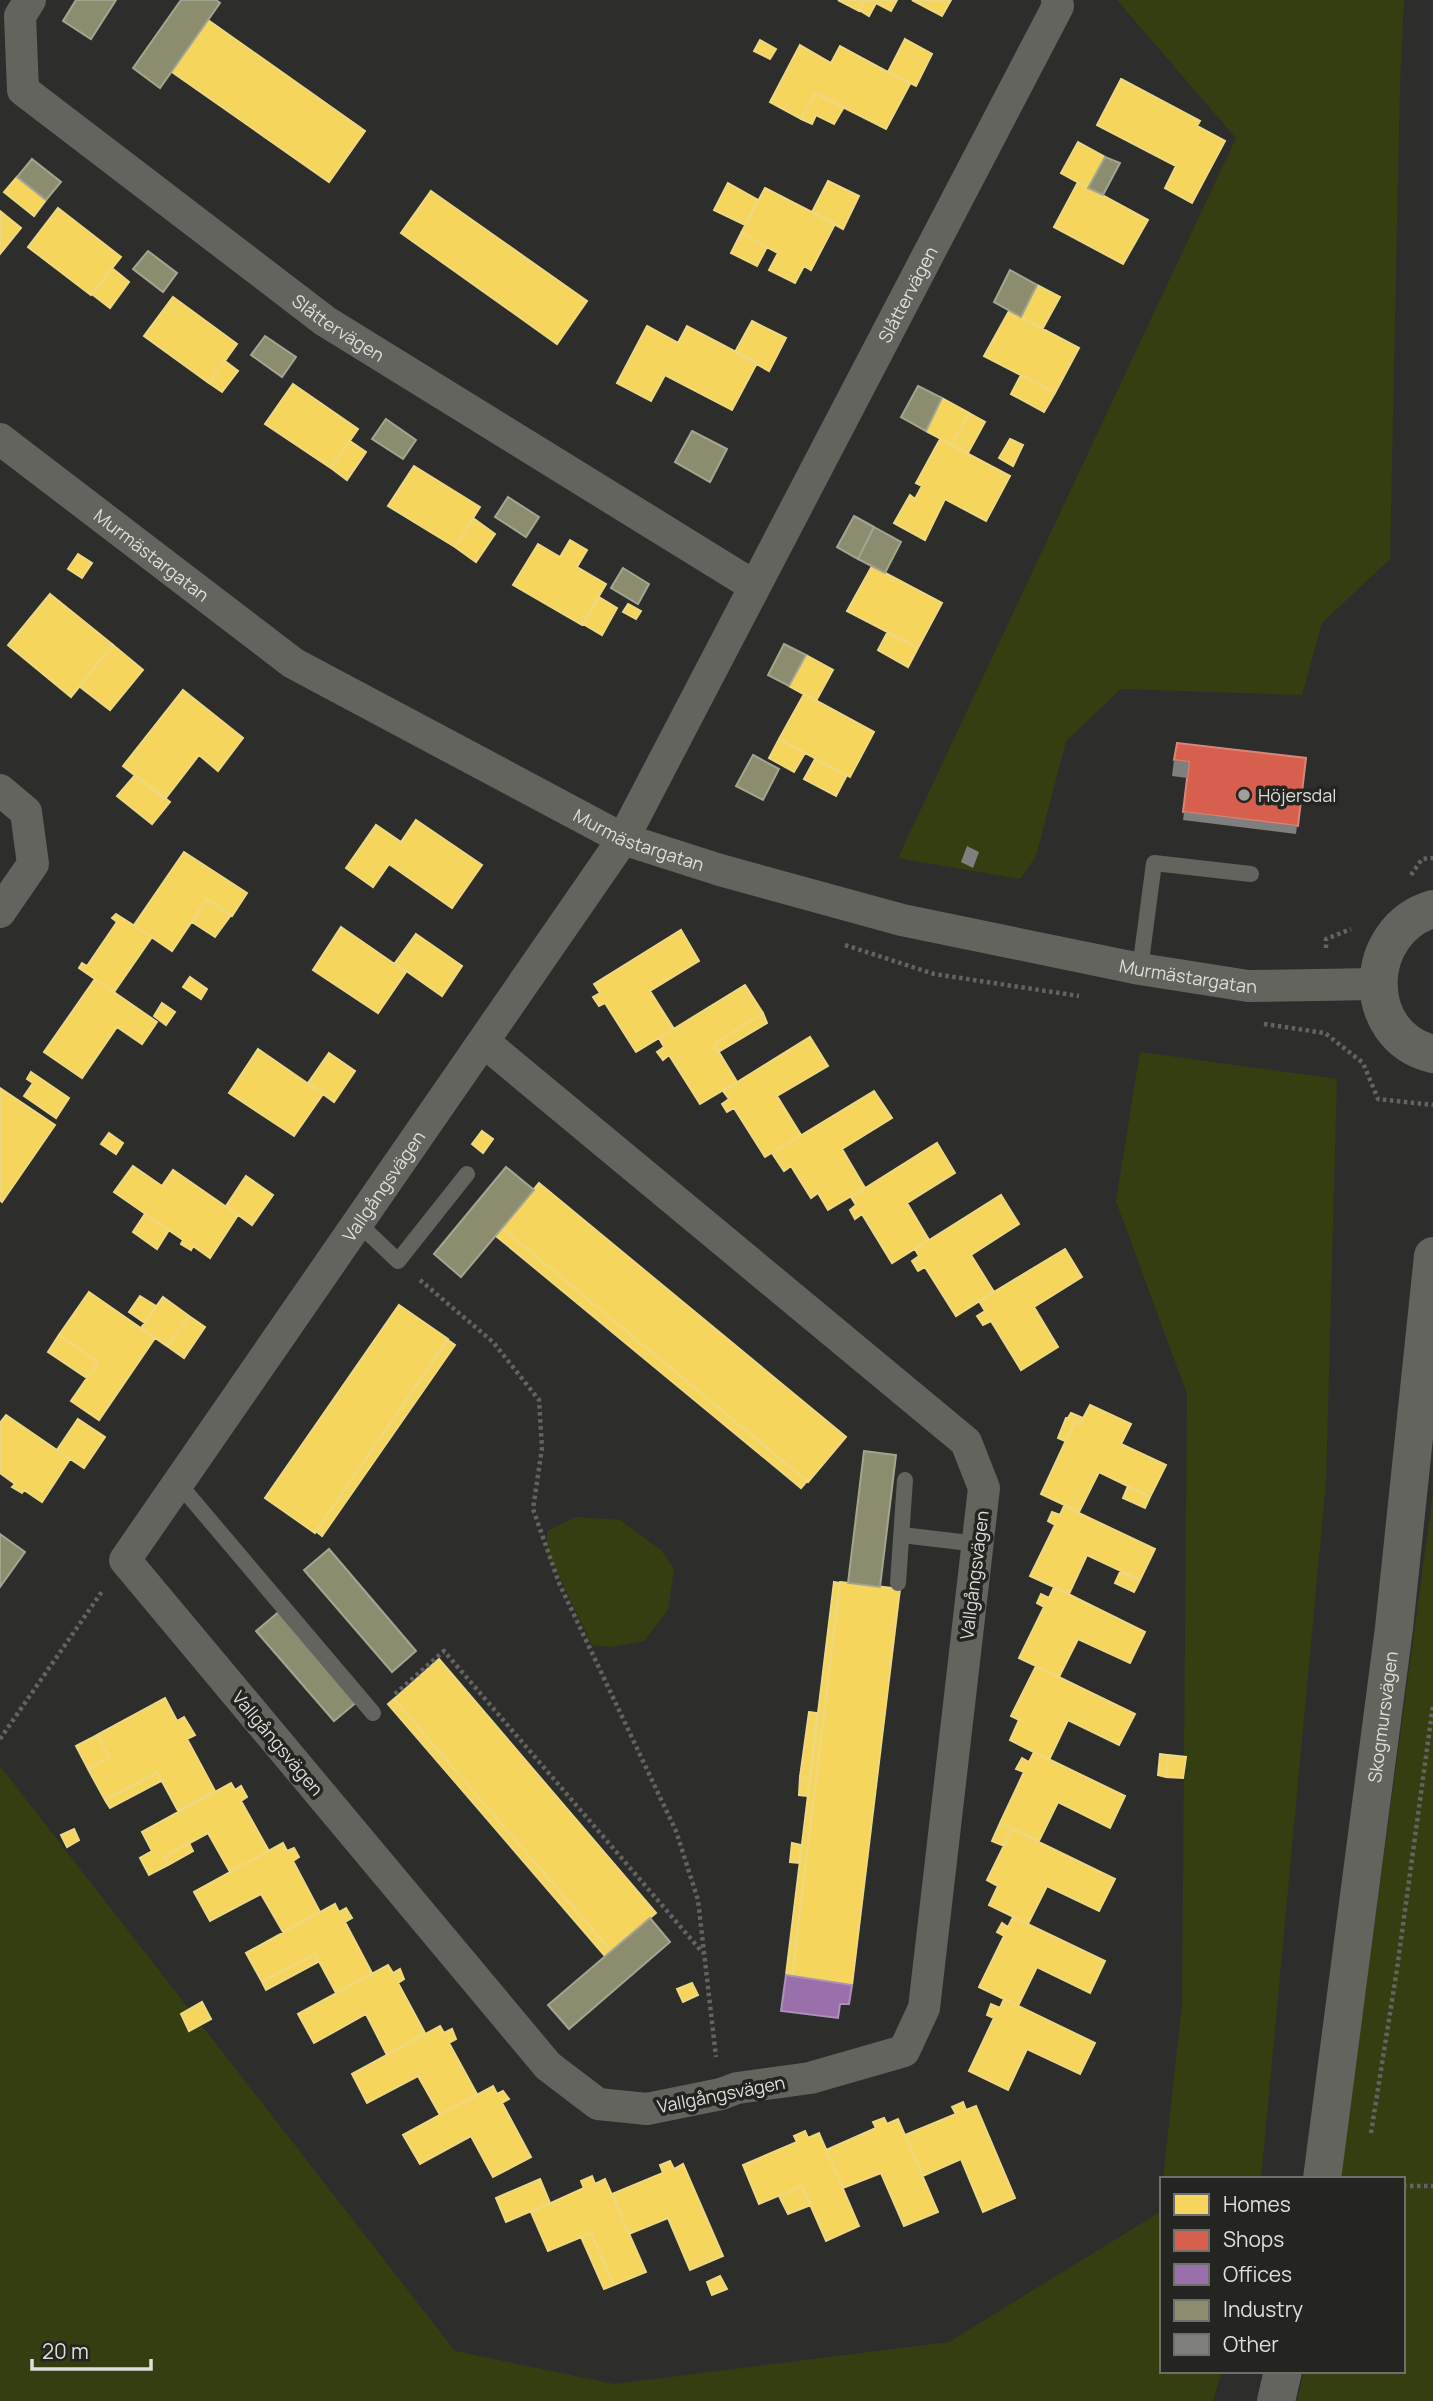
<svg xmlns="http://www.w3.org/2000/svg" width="1433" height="2401" font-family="Manrope,sans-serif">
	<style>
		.green { fill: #353e11 }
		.homes { fill: #f6d55c; stroke: #eed882; stroke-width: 2 }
		.shops { fill: #d6604d; stroke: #d88678; stroke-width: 2 }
		.offices { fill: #9970ab; stroke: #ad91b9; stroke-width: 2 }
		.industry { fill: #8c8c6e; stroke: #a4a58f; stroke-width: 2 }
		.building { fill: #7f807d }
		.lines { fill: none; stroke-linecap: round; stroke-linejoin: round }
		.path { stroke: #636460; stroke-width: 4.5; stroke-dasharray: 3.5 3.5; stroke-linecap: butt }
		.service { stroke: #63645d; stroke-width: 16 }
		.minor { stroke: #63645d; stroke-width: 32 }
		.tertiary { stroke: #63645d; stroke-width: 38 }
		.poi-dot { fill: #9fa19d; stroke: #242520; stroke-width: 2.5 }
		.labels { text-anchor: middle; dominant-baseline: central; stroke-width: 7; stroke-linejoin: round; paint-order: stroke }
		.street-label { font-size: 18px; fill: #dddfdb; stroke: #242520 }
		.poi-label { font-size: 18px; fill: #dddfdb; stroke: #242520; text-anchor: start }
	</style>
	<rect width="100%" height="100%" fill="#2d2e2b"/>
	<path class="green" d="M1117,0H1404L1400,83L1390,559L1322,623L1302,695L1121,689L1066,741L1036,856L1020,879L898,858L1236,138Z
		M1140,1052L1337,1079L1326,1482L1261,2179H1163L1182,2004L1187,1394L1116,1201Z
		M1433,1493V2401H1297L1304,2371H1403V2179H1340Z
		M576,1517L620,1520L661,1550L674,1569L668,1610L644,1641L610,1647L592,1645L547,1551V1531Z
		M0,1766L455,2351L614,2384L949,2342L1160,2212L1162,2193V2371H1222L1213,2401H0Z"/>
	<path class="homes" d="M838,0H865L859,11Z
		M865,0H897L891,11L876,3L869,16L859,10Z
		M912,0H951L942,16Z
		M208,20L365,131L329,182L172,72Z
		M905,39L932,54L916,86L888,72Z
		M760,40L776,49L770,59L754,51Z
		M800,45L831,63L840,46L910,84L886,129L815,93L801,119L770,102Z
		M1121,79L1200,121L1197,126L1225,141L1192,203L1165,188L1176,166L1097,125Z
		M815,93L844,107L834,124L816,115L812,124L801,119Z
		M1078,142L1105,157L1088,188L1061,173Z
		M17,177L46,200L34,216L4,192Z
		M828,181L859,196L843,229L812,212Z
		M1078,182L1148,220L1123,264L1054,227Z
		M728,183L758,200L745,225L714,210Z
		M765,188L835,224L811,270L804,266L795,283L769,270L778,253L741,233Z
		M431,191L587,301L557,344L401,233Z
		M58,208L121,257L91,295L28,247Z
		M0,211L21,228L0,254Z
		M741,233L767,247L757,266L731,253Z
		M112,268L129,282L110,308L92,294Z
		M1037,285L1060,297L1043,328L1021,317Z
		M173,297L237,344L209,383L144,336Z
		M1009,311L1079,348L1055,393L984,356Z
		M752,321L786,338L769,371L735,352Z
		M647,326L678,343L687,326L757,363L732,410L665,375L651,401L617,383Z
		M225,361L238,371L222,392L209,383Z
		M1021,375L1055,393L1044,412L1011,394Z
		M293,384L358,429L331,468L265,424Z
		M942,398L969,413L952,445L926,431Z
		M969,413L985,422L968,453L952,445Z
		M940,439L1010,476L986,521L945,499L925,540L894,523L910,495L915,499L922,486L916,483Z
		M1010,439L1023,445L1013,466L999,458Z
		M350,441L366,452L347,480L331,468Z
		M414,466L480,507L455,547L388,506Z
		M473,518L495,534L476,562L455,547Z
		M570,540L587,550L577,567L606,584L582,625L513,585L538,544L560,557Z
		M78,554L92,563L82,578L68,569Z
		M872,566L942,603L918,648L847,611Z
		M50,594L113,645L71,697L8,645Z
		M599,597L617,608L602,635L583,624Z
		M628,604L641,611L636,619L623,612Z
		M887,633L918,648L908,667L878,650Z
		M113,645L143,670L110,710L79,686Z
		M806,655L833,670L816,701L789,686Z
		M183,690L243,738L218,771L199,755L165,799L123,766Z
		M804,694L874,732L850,777L779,739Z
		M779,739L805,753L794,772L769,758Z
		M815,759L847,775L836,796L804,779Z
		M135,775L170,802L152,824L117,796Z
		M416,820L482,865L452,908L389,864L373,887L346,868L376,825L401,842Z
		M184,852L247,893L232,916L207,899L172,951L134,925Z
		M207,899L231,915L215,937L192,922Z
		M116,914L152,937L114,992L79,968L82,963L87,966L117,922L112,918Z
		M341,927L406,972L378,1013L313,970Z
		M681,930L699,961L650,991L674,1029L636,1052L605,1003L599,1006L593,997L600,993L594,984Z
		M416,934L462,966L442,996L395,963Z
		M190,977L207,989L201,999L183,987Z
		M95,979L157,1022L142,1044L117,1027L82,1078L44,1052Z
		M745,985L763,1013L714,1044L737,1082L700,1104L669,1055L663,1060L657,1052L664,1047L659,1038Z
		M162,1003L175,1012L166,1025L154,1016Z
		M763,1013L767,1023L718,1052L714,1044Z
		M810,1037L828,1066L777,1096L801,1135L765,1157L734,1108L727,1112L722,1104L729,1099L723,1091Z
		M258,1049L323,1094L294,1136L229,1093Z
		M329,1053L355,1071L334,1102L308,1083Z
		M31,1072L69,1098L56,1118L24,1096L33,1083L27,1079Z
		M0,1088L55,1125L2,1202L0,1200Z
		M874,1091L892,1118L842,1149L865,1188L828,1210L818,1193L811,1198L791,1166L784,1171L772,1153Z
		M482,1131L493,1139L483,1153L472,1144Z
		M109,1133L123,1143L116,1154L101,1144Z
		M937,1143L955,1173L907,1203L929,1240L892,1263L862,1214L855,1219L850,1210L856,1205L851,1197Z
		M133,1166L162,1186L173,1170L238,1215L210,1258L193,1246L191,1250L181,1244L183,1240L114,1192Z
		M246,1176L273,1195L252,1225L226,1206Z
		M539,1183L846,1437L808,1482L502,1228Z
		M1001,1195L1019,1224L971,1255L994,1292L956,1316L925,1267L918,1271L912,1261L919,1256L915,1249Z
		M145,1214L169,1230L157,1249L133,1232Z
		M502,1228L807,1481L801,1488L496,1236Z
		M1065,1249L1082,1277L1034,1307L1058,1347L1021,1370L991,1321L983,1325L977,1316L985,1311L979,1301Z
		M89,1292L155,1338L99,1420L71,1401L98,1362L59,1335Z
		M140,1296L156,1306L145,1323L129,1312Z
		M163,1297L189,1316L167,1346L141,1328Z
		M399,1305L448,1339L315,1533L265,1498Z
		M189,1316L205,1327L184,1358L167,1346Z
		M59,1335L98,1362L87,1378L48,1352Z
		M448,1340L455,1345L322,1536L316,1531Z
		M1090,1405L1131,1424L1121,1444L1166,1465L1150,1497L1099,1472L1079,1512L1041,1494L1075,1421L1080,1424Z
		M1071,1413L1083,1418L1080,1424L1075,1421L1065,1441L1058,1438L1066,1418H1068Z
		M6,1415L70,1459L42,1502L24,1490L22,1493L12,1487L15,1484L0,1473V1423Z
		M78,1419L105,1437L84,1468L57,1450Z
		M1128,1486L1150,1497L1145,1508L1123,1498Z
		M1064,1506L1155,1549L1140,1580L1087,1555L1069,1594L1030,1576L1055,1525L1048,1521L1052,1512L1060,1515Z
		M1120,1572L1140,1580L1134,1592L1115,1583Z
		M834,1582L840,1583L792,1976L786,1975Z
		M840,1582L900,1589L852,1985L792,1977Z
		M1054,1587L1145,1632L1130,1663L1078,1639L1059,1677L1019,1658L1044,1607L1037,1603L1041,1594L1049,1598Z
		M439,1659L656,1913L611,1951L394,1699Z
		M1036,1666L1135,1714L1119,1745L1068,1720L1049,1760L1010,1740L1019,1720L1011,1716Z
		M165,1698L177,1721L184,1717L195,1735L187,1739L215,1791L178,1811L157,1772L105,1800L88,1769L109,1758L97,1735Z
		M394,1699L611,1951L605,1956L388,1704Z
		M809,1712L817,1713L810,1779L800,1777Z
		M97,1735L109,1758L88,1769L76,1746Z
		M1034,1752L1125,1796L1110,1828L1058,1802L1039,1841L1000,1823L1024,1772L1016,1769L1022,1758L1029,1762Z
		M1160,1754L1168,1755L1166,1777L1158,1775Z
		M1168,1755L1186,1757L1183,1778L1166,1777Z
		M157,1772L161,1781L110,1808L105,1800Z
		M800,1777L810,1779L807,1796L799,1795Z
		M231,1783L235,1790L241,1786L247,1797L241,1801L269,1851L230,1872L208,1833L164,1857L168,1865L149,1875L140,1858L152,1851L142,1832Z
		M1000,1823L1012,1829L1004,1846L992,1841Z
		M74,1829L79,1840L67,1847L61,1835Z
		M1012,1829L1115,1879L1099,1911L1047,1886L1028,1924L989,1905L998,1886L987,1880Z
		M189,1843L193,1851L168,1865L164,1857Z
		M283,1843L287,1851L294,1848L299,1857L293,1861L320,1912L283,1932L261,1894L210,1921L194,1892Z
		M792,1843L801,1845L799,1863L790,1862Z
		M335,1904L339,1912L346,1908L352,1918L345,1922L372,1973L336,1993L315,1954L262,1982L246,1953Z
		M1013,1917L1105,1961L1090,1993L1037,1967L1018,2006L979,1987L1004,1936L997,1932L1002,1923L1008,1927Z
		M315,1954L318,1962L266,1990L262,1982Z
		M388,1965L393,1973L400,1969L404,1979L398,1983L425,2033L387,2055L366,2014L314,2043L298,2014Z
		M692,1983L698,1995L683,2002L677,1989Z
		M1004,1999L1095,2043L1080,2074L1027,2049L1008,2090L969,2071L994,2018L987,2015L991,2004L1000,2008Z
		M202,2002L211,2019L189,2031L181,2014Z
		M440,2026L444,2033L452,2029L456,2039L449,2043L477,2094L440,2115L418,2076L367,2103L352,2074Z
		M493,2086L497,2094L503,2091L509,2099L502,2103L531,2157L493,2177L471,2136L420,2164L403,2135Z
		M963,2102L966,2110L976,2106L1015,2198L983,2212L961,2159L923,2176L905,2135L956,2114L952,2107Z
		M884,2118L887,2124L898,2119L938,2212L904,2226L881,2173L843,2188L826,2150L876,2128L873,2122Z
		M805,2131L808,2138L819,2133L859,2226L826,2241L802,2186L759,2204L743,2165L797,2142L794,2136Z
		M670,2161L674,2169L683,2164L723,2256L690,2270L668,2218L629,2234L612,2194L663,2173L660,2165Z
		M592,2176L595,2184L605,2179L646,2272L614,2285L591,2233L548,2251L531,2212L584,2188L581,2181Z
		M540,2179L550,2203L506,2222L496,2198Z
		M802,2186L811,2205L788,2214L779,2196Z
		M591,2233L614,2285L604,2289L581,2237Z
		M720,2276L727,2289L712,2295L707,2282Z"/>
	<path class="shops" d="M1177,743L1306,758L1298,826L1183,812L1189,762L1174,760Z"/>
	<path class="offices" d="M786,1975L852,1985L849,2004H840L838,2018L781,2011Z"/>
	<path class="industry" d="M76,0H116L91,39L63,21Z
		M181,0H216L220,3L160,88L133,68Z
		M1105,157L1120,163L1103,195L1088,188Z
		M32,159L61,182L46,200L17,177Z
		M148,251L177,273L163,292L133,269Z
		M1010,270L1037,285L1021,317L994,302Z
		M265,336L296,357L282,377L251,355Z
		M918,386L942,398L926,431L901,417Z
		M386,419L416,440L403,459L372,439Z
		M692,431L727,449L710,482L675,462Z
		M508,497L539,517L526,537L495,517Z
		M854,516L874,527L858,559L837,547Z
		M874,527L901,542L885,573L858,559Z
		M623,568L649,584L638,604L611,588Z
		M784,644L806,655L789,686L768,675Z
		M753,755L779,769L763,800L736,786Z
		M506,1167L534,1190L461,1277L434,1254Z
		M864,1451L896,1455L880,1587L848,1583Z
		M0,1534L25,1552L0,1587Z
		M329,1549L416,1651L392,1672L304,1570Z
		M281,1610L358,1701L334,1721L256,1631Z
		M650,1918L670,1942L569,2029L548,2005Z"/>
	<path class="building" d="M1174,760L1189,762L1187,778L1172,776Z
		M1184,812L1297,826L1296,834L1183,820Z
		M967,846L979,852L973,868L961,862Z"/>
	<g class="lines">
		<path class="path" d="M1411,875L1422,859L1433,858
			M845,945L934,974L1079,996
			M1326,948V939L1351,929
			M1264,1024L1325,1033L1363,1063L1378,1099L1433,1105
			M420,1280L493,1342L539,1400L542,1448L533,1509L559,1583L676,1831L698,1900L716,2057
			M395,1694L444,1651L703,1953
			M0,1739L103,1590
			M1371,2133L1397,1969L1433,1705
			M1403,2186H1433"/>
		<path class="service" d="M1140,969L1154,863L1251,874
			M359,1224L398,1261L467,1174
			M179,1484L373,1713
			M902,1535L978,1544
			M898,1583L905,1480"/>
		<g class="minor">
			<path id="s1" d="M30,0L20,16L23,90L325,321L754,586"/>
			<path id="s2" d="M0,439L293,663L623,839L720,870L902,920L1140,969L1248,986L1377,984"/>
			<path d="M0,790L26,812L33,864L0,912"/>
			<path id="s3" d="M484,1042L966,1442L984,1488L924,2008L904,2051L810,2078L737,2088L721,2094L647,2109L598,2104L548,2066L125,1560L623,839L1058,6L1057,0"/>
		</g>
		<g class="tertiary">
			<path d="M1433,909C1362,930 1359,1036 1433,1054"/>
			<path id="s4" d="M1322,2179L1394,1628L1433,1256"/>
			<path d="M1276,2401L1283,2371"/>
		</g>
	</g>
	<circle class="poi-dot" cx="1244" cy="795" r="7"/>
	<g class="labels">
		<g class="street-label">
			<text stroke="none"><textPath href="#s3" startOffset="3773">Slåttervägen</textPath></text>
			<text stroke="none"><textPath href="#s1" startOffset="488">Slåttervägen</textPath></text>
			<text stroke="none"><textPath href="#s2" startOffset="191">Murmästargatan</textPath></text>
			<text stroke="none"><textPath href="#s2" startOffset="758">Murmästargatan</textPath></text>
			<text stroke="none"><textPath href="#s2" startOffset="1325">Murmästargatan</textPath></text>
			<text stroke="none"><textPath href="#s3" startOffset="2737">Vallgångsvägen</textPath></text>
			<text transform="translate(974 1575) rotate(-83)">Vallgångsvägen</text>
			<text stroke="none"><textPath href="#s4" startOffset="466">Skogmursvägen</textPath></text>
			<text transform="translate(278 1743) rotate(50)">Vallgångsvägen</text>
			<text transform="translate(721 2094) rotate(-11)">Vallgångsvägen</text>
		</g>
		<g class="poi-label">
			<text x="1258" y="795">Höjersdal</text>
		</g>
	</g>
	<rect x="1160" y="2177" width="245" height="196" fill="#242520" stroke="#6e6f6b" stroke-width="2"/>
	<rect x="1174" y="2194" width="35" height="21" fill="#f6d55c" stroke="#6e6f6b" stroke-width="2"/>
	<text x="1223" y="2212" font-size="21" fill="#dddfdb">Homes</text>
	<rect x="1174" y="2230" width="35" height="21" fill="#d6604d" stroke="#6e6f6b" stroke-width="2"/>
	<text x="1223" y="2247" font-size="21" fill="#dddfdb">Shops</text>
	<rect x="1174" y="2264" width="35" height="21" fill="#9970ab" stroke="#6e6f6b" stroke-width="2"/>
	<text x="1223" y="2282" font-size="21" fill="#dddfdb">Offices</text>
	<rect x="1174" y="2300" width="35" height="21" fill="#8c8c6e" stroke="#6e6f6b" stroke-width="2"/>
	<text x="1223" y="2317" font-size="21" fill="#dddfdb">Industry</text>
	<rect x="1174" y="2334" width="35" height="21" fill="#7f807d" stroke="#6e6f6b" stroke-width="2"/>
	<text x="1223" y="2352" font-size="21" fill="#dddfdb">Other</text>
	<path d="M32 2359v10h119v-10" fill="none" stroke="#dddfdb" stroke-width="3.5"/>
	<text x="42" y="2359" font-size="21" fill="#dddfdb" stroke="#242520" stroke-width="5" paint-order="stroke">20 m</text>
</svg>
